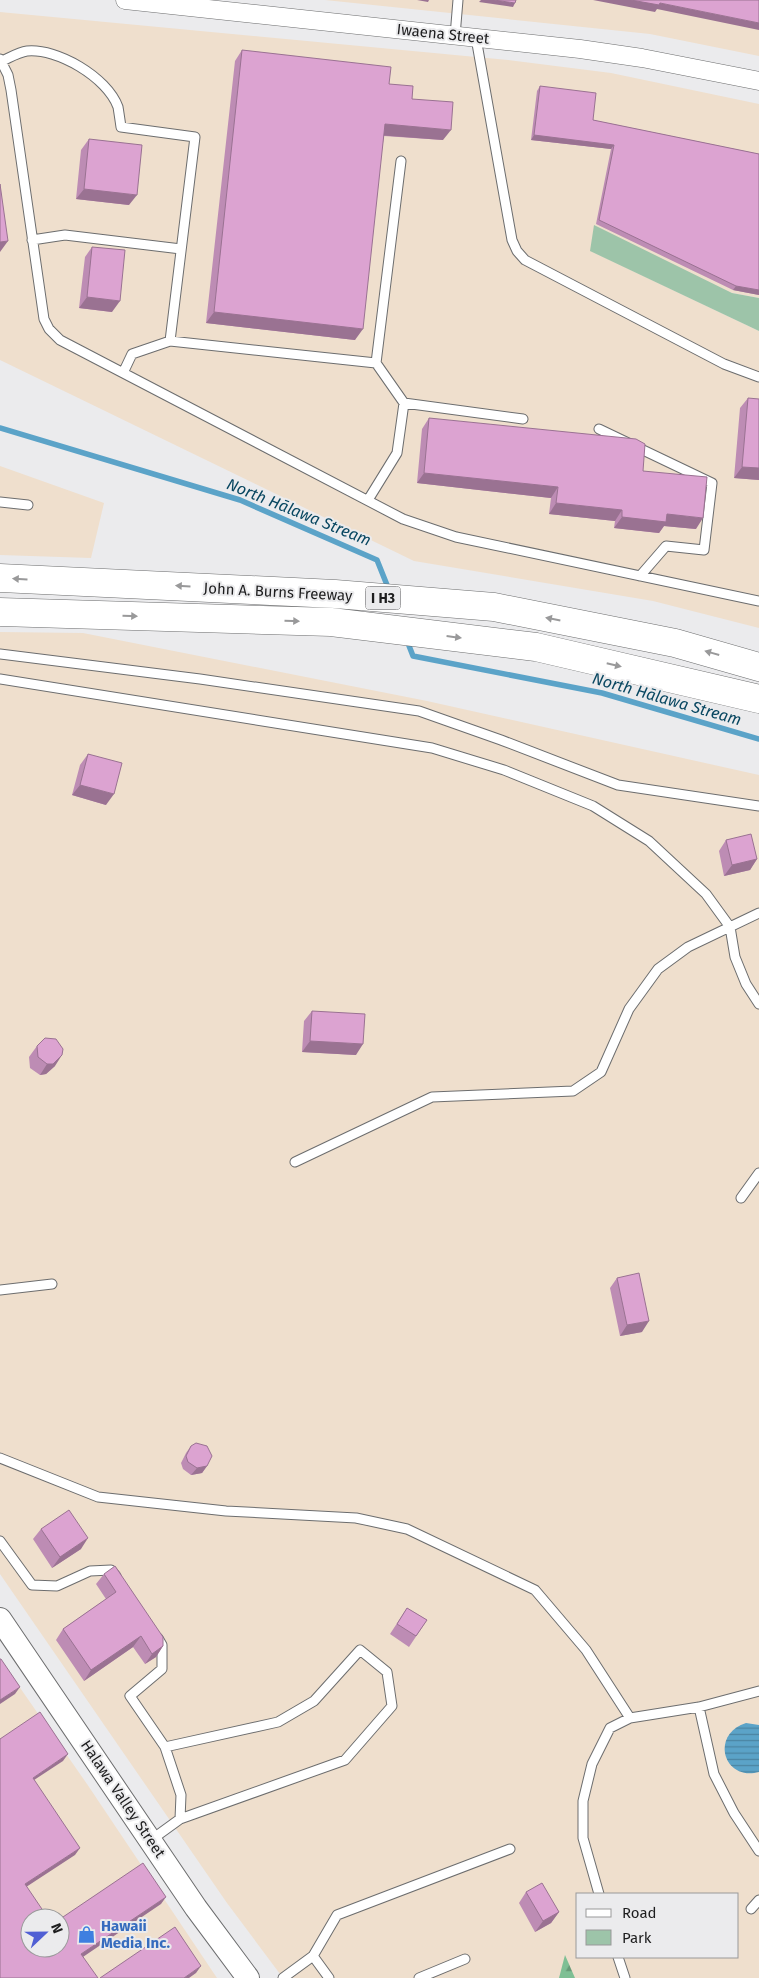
<svg xmlns="http://www.w3.org/2000/svg" width="759" height="1978" font-family="'Fira Sans',sans-serif">
	<style>
		.industrial { fill: #efdfcd; fill-rule: evenodd }
		.green { fill: #9dc4a9 }
		.forest { fill: url(#forest-firs) }
		.water { fill: url(#water-rules) }
		.lines { fill: none; stroke-linecap: round; stroke-linejoin: round }
		.stream { stroke: #5ba3c8; stroke-width: 5.5 }
		.service-casing { stroke: #6c6d6e; stroke-width: 11 }
		.minor-casing { stroke: #6c6d6e; stroke-width: 19 }
		.tertiary-casing { stroke: #6c6d6e; stroke-width: 24 }
		.motorway-casing { stroke: #6c6d6e; stroke-width: 29 }
		.service { stroke: #fff; stroke-width: 9 }
		.minor { stroke: #fff; stroke-width: 18 }
		.tertiary { stroke: #fff; stroke-width: 22 }
		.motorway { stroke: #fff; stroke-width: 28 }
		.wall { fill: #bd8cb4 }
		.shaded-wall { fill: #9a7292 }
		.building { fill: #dca3d1; stroke: #9a7292 }
		.oneway { fill: #99999a }
		.labels { text-anchor: middle; dominant-baseline: central; stroke-width: 4; stroke-linejoin: round; paint-order: stroke }
		.shield { fill: #ebebed; stroke: #5b5b5c; stroke-width: 1 }
		.shield-label { font-size: 14px; font-weight: bold; fill: #1d1d1e }
		.street-label { font-size: 15px; fill: #1d1d1e; stroke: #ebebed }
		.shop-label { font-size: 15px; font-weight: bold; fill: #366cbe; stroke: #ebebed; text-anchor: start }
		.water-label { font-size: 16px; font-style: italic; fill: #094761; stroke: #ebebed }
	</style>
	<defs>
		<pattern id="forest-firs" width="22" height="20" patternUnits="userSpaceOnUse" patternTransform="scale(1.25)"><rect width="22" height="20" fill="#7ebf94"/><path d="M5 1l3.5 6h-7zM16 11l3.5 6h-7z" fill="#679b78"/></pattern>
		<pattern id="water-rules" width="6" height="5" patternUnits="userSpaceOnUse" patternTransform="scale(1.25)"><rect width="6" height="5" fill="#5ba3c8"/><path d="M0 2.5h6" fill="none" stroke="#4b84a2"/></pattern>
	</defs>
	<rect width="100%" height="100%" fill="#ebebed"/>
	<path class="industrial" d="M325,0H759V56L650,34Z
		M0,12L508,60L611,73L759,104V298L732,293L591,251L759,331V628L653,601L414,561L0,360Z
		M0,466L104,503L91,558L0,555Z
		M0,632L83,633L427,701L759,775V1978H283L227,1903L0,1574ZM578,1894H738V1957H578Z
		M0,1659L87,1784L217,1978H0ZM30,1918H60V1948H30Z"/>
	<path class="green" d="M594,225L732,293L759,298V331L590,251Z"/>
	<path class="forest" d="M565,1955L575,1978H559Z"/>
	<path class="water" d="M746,1723L759,1725V1772C723,1782 710,1734 746,1723Z"/>
	<g class="lines">
		<path class="stream" d="M0,428L240,500L377,560L389,590
			M406,638L413,656L602,693L759,739"/>
		<defs>
			<path id="service" d="M455,36L458,0
				M476,38L512,240L517,251L525,260L724,364L759,377
				M0,59L8,75L11,90L44,319L49,329L60,340L403,519L456,537L759,601
				M2,61C9,58 19,52 27,51C57,48 107,77 118,107C119,113 120,120 121,127L195,137L170,341
				M32,240L65,235L181,249
				M376,363L401,161
				M123,373L132,354L170,341L376,363L404,403L523,419
				M599,429L712,483L704,550L666,546L640,576
				M368,500L397,453L404,403
				M0,502L28,505
				M0,654L200,679L419,711L501,740L618,785L759,806
				M0,679L432,748L504,770L593,806L649,841L706,894L730,927L735,957L746,984L759,1004
				M295,1162L432,1097L573,1091L601,1072L629,1009L658,969L688,947L759,913
				M741,1198L759,1173
				M0,1290L52,1284
				M0,1458L98,1497L226,1511L356,1518L407,1529L535,1590L586,1650L630,1718L699,1707L759,1691
				M0,1541L32,1585L57,1586L90,1571L111,1570L116,1576
				M699,1707L714,1774L734,1813L759,1851
				M165,1747L278,1722L314,1701L360,1650L387,1672L392,1706L345,1760L180,1819
				M151,1840L180,1819L181,1795L165,1747L130,1696L162,1669V1645L158,1638
				M599,1894L583,1838V1801L592,1764L610,1728L630,1718
				M751,1909L759,1900
				M313,1956L329,1978
				M618,1957L625,1978
				M283,1978L313,1956L337,1915L510,1849
				M419,1978L465,1959"/>
			<path id="minor" d="M125,0L580,49L642,58L759,81"/>
			<path id="tertiary" d="M0,1619L196,1908L248,1978"/>
			<path id="motorway" d="M0,578L335,594L494,607L675,643L759,667
				M0,612L331,622L536,647L759,699"/>
		</defs>
		<use href="#service" class="service-casing"/>
		<use href="#minor" class="minor-casing"/>
		<use href="#tertiary" class="tertiary-casing"/>
		<use href="#motorway" class="motorway-casing"/>
		<use href="#service" class="service"/>
		<use href="#minor" class="minor"/>
		<use href="#tertiary" class="tertiary"/>
		<use href="#motorway" class="motorway"/>
	</g>
	<path class="wall" d="M242,50L412,99L443,140L384,136L355,340L206,323L235,61Z
		M540,86L593,120L759,154V295L733,290L596,224L611,149L531,140L537,91Z
		M89,139L129,205L76,199L81,150Z
		M92,247L112,312L79,308L85,257Z
		M748,398L759,480L734,478L740,408Z
		M429,418L643,471L696,529L664,526L659,533L614,528L615,521L549,514L551,498L417,483L422,429Z
		M88,754L106,805L72,795L80,765Z
		M726,840L757,859L750,870L724,876L719,851Z
		M312,1011L356,1055L302,1052L304,1021Z
		M37,1046L55,1066L46,1074L40,1075L30,1068L29,1057Z
		M617,1278L642,1332L620,1336L610,1288Z
		M191,1446L207,1466L202,1473L191,1475L183,1469L181,1463L186,1453Z
		M41,1529L81,1549L52,1568L33,1539Z
		M104,1574L163,1646L156,1657L145,1664L133,1647L84,1681L56,1640L63,1629L106,1599L96,1584Z
		M407,1608L427,1620L409,1647L390,1634Z
		M526,1892L559,1912L551,1923L535,1932L519,1903Z"/>
	<path class="shaded-wall" d="M417,0H429L428,2Z
		M481,0H494L515,3L513,7L479,2Z
		M593,0H631L660,3L759,23V30L657,9L655,12Z
		M385,124L451,130L443,140L377,135Z
		M534,135L614,145L611,149L531,140Z
		M84,189L137,195L129,205L76,199Z
		M8,241L0,252V242Z
		M736,286L759,290V295L733,290Z
		M87,297L120,301L112,312L79,308Z
		M214,312L363,329L355,340L206,323Z
		M742,467L759,468V480L734,478Z
		M424,473L558,487L551,498L417,483Z
		M556,503L622,510L615,521L549,514Z
		M667,514L703,518L696,529L664,526L659,533L614,528L622,517Z
		M80,785L114,794L106,805L72,795Z
		M757,859L750,870L724,876L732,865Z
		M310,1041L363,1044L356,1055L302,1052Z
		M62,1055L55,1066L46,1074L40,1075L47,1064Z
		M649,1321L642,1332L620,1336L627,1325Z
		M207,1466L202,1473L191,1475L197,1468Z
		M88,1538L81,1549L52,1568L60,1557Z
		M141,1636L133,1647L84,1681L91,1670Z
		M163,1646L156,1657L145,1664L152,1654Z
		M20,1687L15,1694L0,1704V1700Z
		M68,1754L63,1761L28,1784L33,1778Z
		M80,1848L75,1855L20,1891L25,1884Z
		M166,1897L161,1904L77,1961L81,1954Z
		M559,1912L551,1923L535,1932L543,1921Z
		M201,1966L196,1973L189,1978H184Z"/>
	<path class="building" d="M494,0H516L515,3Z
		M631,0H759V23L660,3L659,5Z
		M242,50L391,67L389,84L413,86L412,99L453,102L451,130L385,124L363,329L214,312Z
		M540,86L596,93L593,120L759,154V290L736,286L599,220L614,145L534,135Z
		M89,139L142,145L137,195L84,189Z
		M0,184L8,241L0,242Z
		M92,247L125,250L120,301L87,297Z
		M748,398L759,399V468L742,467Z
		M429,418L636,439L645,444L643,471L707,477L703,518L667,514L666,522L622,517V510L556,503L558,487L424,473Z
		M88,754L122,763L114,794L80,785Z
		M751,834L757,859L732,865L726,840Z
		M312,1011L365,1014L363,1044L310,1041Z
		M45,1038L56,1039L63,1049L62,1055L53,1064H47L38,1057L37,1046Z
		M639,1273L649,1321L627,1325L617,1278Z
		M196,1443L207,1446L212,1456L207,1466L197,1468L188,1462L186,1456L191,1446Z
		M69,1510L88,1538L60,1557L41,1529Z
		M115,1566L163,1637V1646L152,1654L141,1636L91,1670L63,1629L116,1592L104,1574Z
		M407,1608L427,1620L416,1636L397,1624Z
		M0,1659H1L20,1687L0,1700Z
		M40,1712L68,1754L33,1778L80,1848L25,1884L48,1918H30V1948H60V1919L143,1863L166,1897L81,1954L98,1978H0V1739Z
		M542,1883L559,1912L543,1921L526,1892Z
		M175,1927L201,1966L184,1978H100Z"/>
	<defs><path id="oneway-solid" d="M-6-.8H1V-3.2L6.5 0L1 3.2V.8H-6Z" transform="scale(1.25)"/></defs>
	<g class="oneway">
		<use href="#oneway-solid" transform="translate(20 579) rotate(-177)"/>
		<use href="#oneway-solid" transform="translate(183 586) rotate(-177)"/>
		<use href="#oneway-solid" transform="translate(130 616) rotate(2)"/>
		<use href="#oneway-solid" transform="translate(553 619) rotate(-169)"/>
		<use href="#oneway-solid" transform="translate(292 621) rotate(2)"/>
		<use href="#oneway-solid" transform="translate(454 637) rotate(7)"/>
		<use href="#oneway-solid" transform="translate(712 653) rotate(-164)"/>
		<use href="#oneway-solid" transform="translate(614 665) rotate(13)"/>
	</g>
	<defs>
		<symbol id="shop-bare" viewBox="-9 -9 18 18"><path d="M-5-2.5h2.3a2.7 3.5 0 0 1 5.4 0H5L5.5 6h-11ZM-1.5-2.5h3a1.5 2.3 0 0 0-3 0Z" fill="#3f7fe0" stroke="#ebebed" stroke-width="2.5" paint-order="stroke"/></symbol>
	</defs>
	<g fill-rule="evenodd">
		<use href="#shop-bare" x="74" y="1922" width="25" height="25"/>
	</g>
	<g class="labels">
		<rect class="shield" x="365.5" y="586.5" width="35" height="23" rx="4"/>
		<g class="shield-label">
			<text x="383" y="598">I H3</text>
		</g>
		<g class="street-label">
			<text transform="translate(443 34) rotate(6)">Iwaena Street</text>
			<text transform="translate(278 592) rotate(3)">John A. Burns Freeway</text>
			<text transform="translate(123 1799) rotate(56)">Halawa Valley Street</text>
		</g>
		<g class="shop-label">
			<text x="101" y="1926">Hawaii<tspan x="101" dy="17">Media Inc.</tspan></text>
		</g>
		<g class="water-label">
			<text transform="translate(299 512) rotate(22)">North Hālawa Stream</text>
			<text transform="translate(667 699) rotate(16)">North Hālawa Stream</text>
		</g>
	</g>
	<rect x="576" y="1893" width="162" height="65" fill="#ebebed" stroke="#99999a"/>
	<rect x="586" y="1909" width="25" height="8" fill="#ffffff" stroke="#99999a"/>
	<text x="622" y="1918" font-size="15" fill="#1d1d1e">Road</text>
	<rect x="586" y="1930" width="25" height="15" fill="#9dc4a9" stroke="#99999a"/>
	<text x="622" y="1943" font-size="15" fill="#1d1d1e">Park</text>
	<g transform="translate(45 1933) rotate(68)"><circle r="24" fill="#ebebed" stroke="#99999a"/>
	<path d="M0-4L9 19L0 12L-9 19Z" fill="#505fd4"/>
	<text y="-8" font-size="14" font-weight="bold" text-anchor="middle" fill="#1d1d1e">N</text>
	</g>
</svg>
